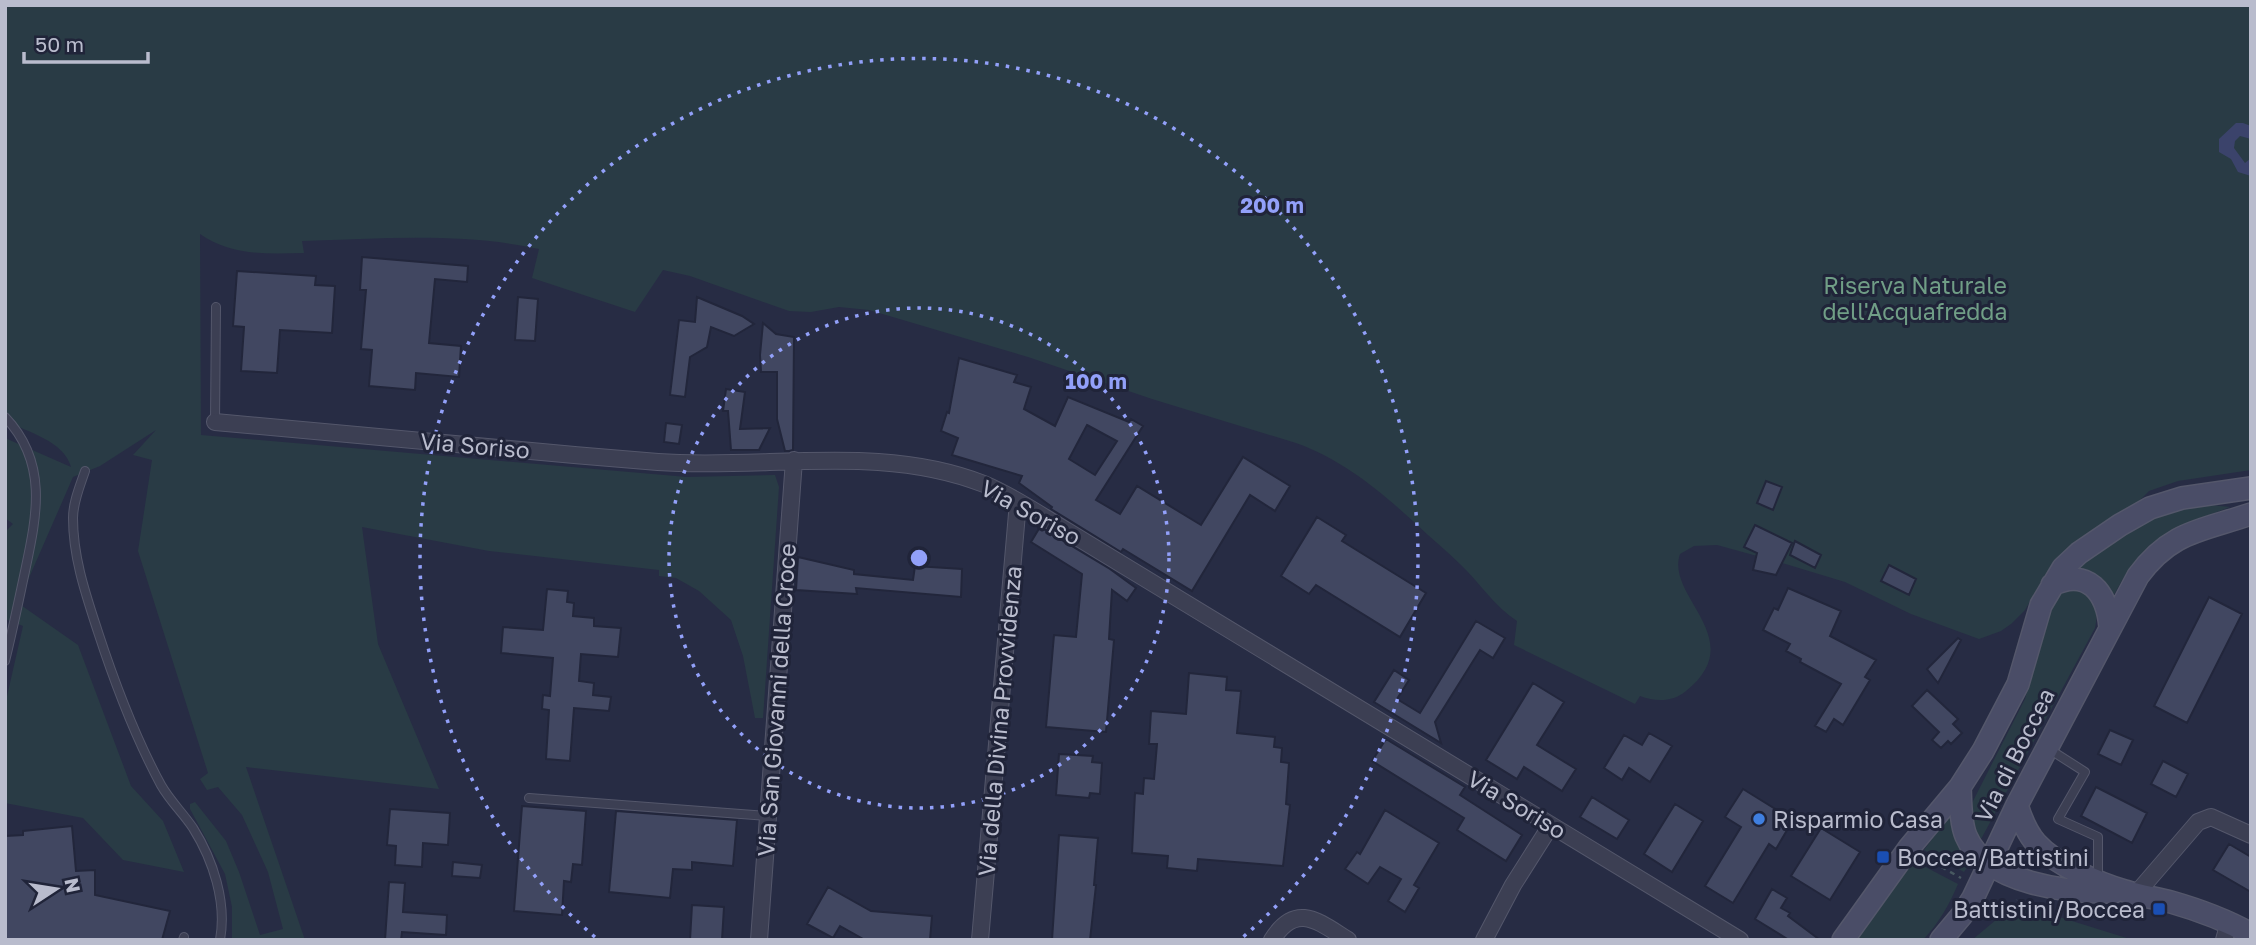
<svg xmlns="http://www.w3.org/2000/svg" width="2256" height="945" font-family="'Golos Text',sans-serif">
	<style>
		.green { fill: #293b45 }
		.water { fill: #3b436b }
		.building { fill: #414761; stroke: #22263b; stroke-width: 2; fill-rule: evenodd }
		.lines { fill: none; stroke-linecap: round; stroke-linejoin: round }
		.lane-casing { stroke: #54576b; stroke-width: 10 }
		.street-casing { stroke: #54576b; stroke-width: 18 }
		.secondary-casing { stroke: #54576b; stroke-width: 24 }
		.path { stroke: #485861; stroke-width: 2.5; stroke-dasharray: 5 5; stroke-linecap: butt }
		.lane { stroke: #3c3f53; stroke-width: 8 }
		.street { stroke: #3c3f53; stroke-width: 16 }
		.secondary { stroke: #4a4d67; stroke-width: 21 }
		.ring { fill: none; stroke: #92a0f9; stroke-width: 3.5; stroke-dasharray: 3.5 7 }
		.shop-dot { fill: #3f7fe0; stroke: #202439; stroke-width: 2.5 }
		.transit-dot { fill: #1a4fb4; stroke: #202439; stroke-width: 2.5 }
		.labels { text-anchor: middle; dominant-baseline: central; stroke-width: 6; stroke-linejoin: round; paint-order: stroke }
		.park-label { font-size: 23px; fill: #709e86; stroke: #202439 }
		.street-label { font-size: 23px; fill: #b9bccd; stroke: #202439 }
		.poi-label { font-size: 23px; fill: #b9bccd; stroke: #202439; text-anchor: start }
		.centre { fill: #92a0f9; stroke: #202439; stroke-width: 3.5 }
		.ring-label { font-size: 21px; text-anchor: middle; font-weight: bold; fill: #92a0f9; stroke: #202439; stroke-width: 6; stroke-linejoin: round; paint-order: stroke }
	</style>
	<rect width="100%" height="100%" fill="#272c44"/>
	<path class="green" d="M5,5H2251V470L2178,481L2149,491L2136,504L2097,527L2057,560L2046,574L2025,610L2011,624L2001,631L1979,639L1911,614L1845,582L1779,562L1717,545L1694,546L1680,554C1665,597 1751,639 1686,691C1673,702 1656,702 1640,696L1635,704L1514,645L1517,621C1494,606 1480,583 1460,564C1450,554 1439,545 1428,535C1388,498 1349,462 1296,443L1152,399L1028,357L869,310L839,307L811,312L789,311L690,276L663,270L635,312L532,278L539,249C461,232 382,239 302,241L304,253C268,254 231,256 200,234L201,435L687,477L775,475L779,487L763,718H755L743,656L731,620L699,591L676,578L659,576V570L489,551L362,527L378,644L439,789L246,767L305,940H232V907L225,874L190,809V804L195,802L226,841L239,872L260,935L283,929L268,872L242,815L218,787L207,790L200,779L208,773L138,551L152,460L133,455L156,430L100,466L73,477L18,603L78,645L131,786L163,821L184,872L123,860L83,818L5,803V705L23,626L5,619V532L13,524L5,518V438L71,467C64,441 28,432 5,421Z
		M2211,505L2230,507C2166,531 2143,538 2111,601L2076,571C2111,533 2159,510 2211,505Z
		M2061,588L2082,589C2095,603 2099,609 2095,628L1980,841C1969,832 1969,817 1972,803L2025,699L2044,627Z
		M1952,812C1953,832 1956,847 1972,860L1964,872L1924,850Z
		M1914,861L1958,884C1949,905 1939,923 1923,940H1857Z
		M2021,905L2133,940H1972L2003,914Z"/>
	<path class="water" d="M2236,123H2243L2251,126V139L2240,136L2235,141L2234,148L2245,163L2251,158V176L2238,172L2231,159L2219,152V139Z"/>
	<path class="building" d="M362,257L468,266L467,282L435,279L429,343L461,346L459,377L416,373L415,390L369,386L372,350L361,349L366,290H360Z
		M237,271L316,276L315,285L335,286L332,333L280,330L277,373L241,371L244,327L233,326Z
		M518,297L538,299L535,341L515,340Z
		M697,297L742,316L754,324L734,336L711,327L707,347L690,357L685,397L670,395L679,320L695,322Z
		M763,323L776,334L794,337L793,450L789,451H785L777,419V372H761L760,355Z
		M959,358L1017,375L1014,382L1031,387L1024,409L1055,426L1068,397L1129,422L1131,419L1143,426L1096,500L1120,514L1137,486L1201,525L1243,457L1290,486L1275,511L1250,495L1192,591L1123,549L1121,552L1051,509L1052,507L1019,483L1022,476L952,455L958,438L941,431L947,412L949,413ZM1087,425L1117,441L1095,475L1069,459Z
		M726,389L745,392L740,429L770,428L759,450H731L728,411H723Z
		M666,423L682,425L679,444L664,442Z
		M1766,481L1782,487L1773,510L1757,503Z
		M1317,517L1346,535L1342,541L1426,593L1400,637L1316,585L1309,594L1281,576Z
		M1755,525L1792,543L1776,575L1753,570L1757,553L1744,547Z
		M1040,527L1110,569L1136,588L1127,601L1112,590L1109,639L1114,640L1106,732L1046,727L1054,635L1076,637L1082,574L1031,542Z
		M1795,541L1821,555L1815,568L1790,555Z
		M798,557L854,570V574L913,580L915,566L962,569L961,597L856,588L857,594L796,590Z
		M1889,565L1916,579L1909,595L1881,581Z
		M1788,588L1841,611L1830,636L1876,660L1865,677L1870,680L1843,725L1834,719L1826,732L1815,726L1841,684L1800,662L1801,659L1786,651L1790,644L1763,630L1774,608L1778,610Z
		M547,589L568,591L567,602L574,603L573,616L594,618V626L621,628L618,657L581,654L579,681L594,683L593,695L611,697L609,711L574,708L570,761L546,759L549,710L542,709L543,695L550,696L553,658L501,653L503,627L543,630Z
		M2209,597L2242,614L2187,723L2154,706Z
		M1476,621L1505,638L1493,658L1480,650L1435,722L1441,743L1374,702L1394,670L1409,680L1397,699L1420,713Z
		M1958,638L1961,640L1938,683L1927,669Z
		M1189,673L1227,677L1226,690L1241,691L1237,733L1275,737L1274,747L1282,748L1281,762L1289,763L1286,804L1290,805L1283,866L1198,859L1197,871L1167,868L1168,856L1132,853L1135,793L1143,794L1144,778L1154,779L1157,744H1149L1151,711L1186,714Z
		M1533,683L1564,702L1537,745L1576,769L1562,791L1524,767L1517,779L1486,760Z
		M1927,690L1958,719L1953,724L1962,733L1951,744L1948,741L1941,748L1932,740L1939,732L1912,706Z
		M2110,730L2133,740L2121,765L2098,754Z
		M1649,733L1672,746L1650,782L1629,768L1622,780L1604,768L1624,735L1642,745Z
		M1386,739L1465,787L1460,795L1522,835L1506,861L1457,830L1464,818L1372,761Z
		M1059,754L1093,756L1092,762L1102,763L1100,794L1090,793L1089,798L1056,795Z
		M2163,761L2188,774L2176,797L2151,784Z
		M2096,787L2147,813L2132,843L2081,816Z
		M1743,789L1793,820L1776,849L1769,844L1733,903L1705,886L1741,827L1725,817Z
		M1592,797L1629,820L1617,839L1580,817Z
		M1675,804L1703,821L1672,872L1644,854Z
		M522,806L586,811L582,865L573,864L571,882L564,881L562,915L514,911Z
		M390,809L450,813L448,845L423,843L422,867L395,865L396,846L387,845Z
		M1385,810L1439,843L1414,885L1419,888L1405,912L1388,901L1401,879L1380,867L1368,884L1345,869L1357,852L1360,854Z
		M616,811L737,820L733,866L692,862V870L673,869L670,898L609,892Z
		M72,826L76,871L95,870V895L170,911L162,940H5V836L23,835V831Z
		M1821,828L1860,852L1830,900L1791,876Z
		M1059,835L1098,838L1094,885H1096L1090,940H1052Z
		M2229,844L2251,857V892L2213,870Z
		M453,862L482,865L480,878L452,876Z
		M389,882L405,883L403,912L447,915L446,935L402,932L401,940H385Z
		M828,887L871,911L932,916L930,940H865L840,926L833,938L807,924Z
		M1772,889L1787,898L1781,908L1790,913L1788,916L1820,940H1789L1755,919Z
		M692,905L724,907L722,940H690Z"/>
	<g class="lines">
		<defs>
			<path id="lane" d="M5,417C50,464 36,519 24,576C18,604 12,633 5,661
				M215,422L216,307
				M85,471C80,486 73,502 73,518C73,558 86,595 98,632C115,684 135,737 161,785C170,801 183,813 193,828C213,860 227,902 220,940
				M2049,749L2085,772L2058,819L2098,837V878
				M529,798L768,816
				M183,940L184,937"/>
			<path id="street" d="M215,422C362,435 510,450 658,462C766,470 880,443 984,484C1013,496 1040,515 1067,531L1740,940
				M2136,894L2198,822L2211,817L2251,835
				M759,940L794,460
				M980,940L1018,502
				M1272,940C1296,901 1319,922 1348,940
				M1484,940L1513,885L1551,825
				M2224,940L2229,922"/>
			<path id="secondary" d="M2052,585C2088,567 2107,593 2110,627
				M1960,787C1961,803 1960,821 1966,836C1986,884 2069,893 2114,892
				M2017,805C2021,818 2026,832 2036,843C2055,864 2097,883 2125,891C2140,896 2156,898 2171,902C2199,910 2226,920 2251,934
				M1843,940L1909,848L1960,787L1983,751L2018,684L2041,605L2063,568L2079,553L2120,525L2150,508L2182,498L2251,488
				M1941,940L1962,915L1973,898L2017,805L2138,576C2171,531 2201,531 2251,514"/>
		</defs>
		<use href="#lane" class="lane-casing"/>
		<use href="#street" class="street-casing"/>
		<use href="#secondary" class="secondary-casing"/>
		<path class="path" d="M1924,857L1961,878
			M2011,904L2014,906L2017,900"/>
		<use href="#lane" class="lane"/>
		<use href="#street" class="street"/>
		<use href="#secondary" class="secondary"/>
	</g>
	<g class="ring">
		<circle cx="919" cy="558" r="250"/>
		<path d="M595 937A499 499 0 1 1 1243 937"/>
	</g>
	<circle class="shop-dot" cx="1759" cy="819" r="7"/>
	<g class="transit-dot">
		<rect x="1876" y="850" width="14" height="14" rx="3.5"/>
		<rect x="2152" y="902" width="14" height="14" rx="3.5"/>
	</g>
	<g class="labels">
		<g class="park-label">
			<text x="1915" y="285">Riserva Naturale<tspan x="1915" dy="26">dell'Acquafredda</tspan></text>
		</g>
		<g class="street-label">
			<text transform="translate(475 445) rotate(5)">Via Soriso</text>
			<text transform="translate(1031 512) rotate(29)">Via Soriso</text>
			<text transform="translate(776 700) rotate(-86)">Via San Giovanni della Croce</text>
			<text transform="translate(999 721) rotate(-85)">Via della Divina Provvidenza</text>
			<text transform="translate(2014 755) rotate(-63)">Via di Boccea</text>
			<text transform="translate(1517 804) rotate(31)">Via Soriso</text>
		</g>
		<g class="poi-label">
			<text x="1773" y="819">Risparmio Casa</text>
			<text x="1897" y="857">Boccea/Battistini</text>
			<text x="2145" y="909" text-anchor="end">Battistini/Boccea</text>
		</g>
	</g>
	<circle cx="919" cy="558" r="10" class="centre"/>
	<g class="ring-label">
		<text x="1272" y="213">200 m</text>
		<text x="1096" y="389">100 m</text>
	</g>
	<rect width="2256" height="945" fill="none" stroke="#b9bccd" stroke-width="14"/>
	<g transform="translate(56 889) rotate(78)" stroke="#202439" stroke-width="5" paint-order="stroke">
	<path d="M0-5L12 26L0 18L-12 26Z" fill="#b9bccd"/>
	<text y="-10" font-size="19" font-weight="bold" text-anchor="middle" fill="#b9bccd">N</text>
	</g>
	<path d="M24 52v10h124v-10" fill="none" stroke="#b9bccd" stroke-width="3.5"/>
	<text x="35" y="52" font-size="21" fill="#b9bccd" stroke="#202439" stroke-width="5" paint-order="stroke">50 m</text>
</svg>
